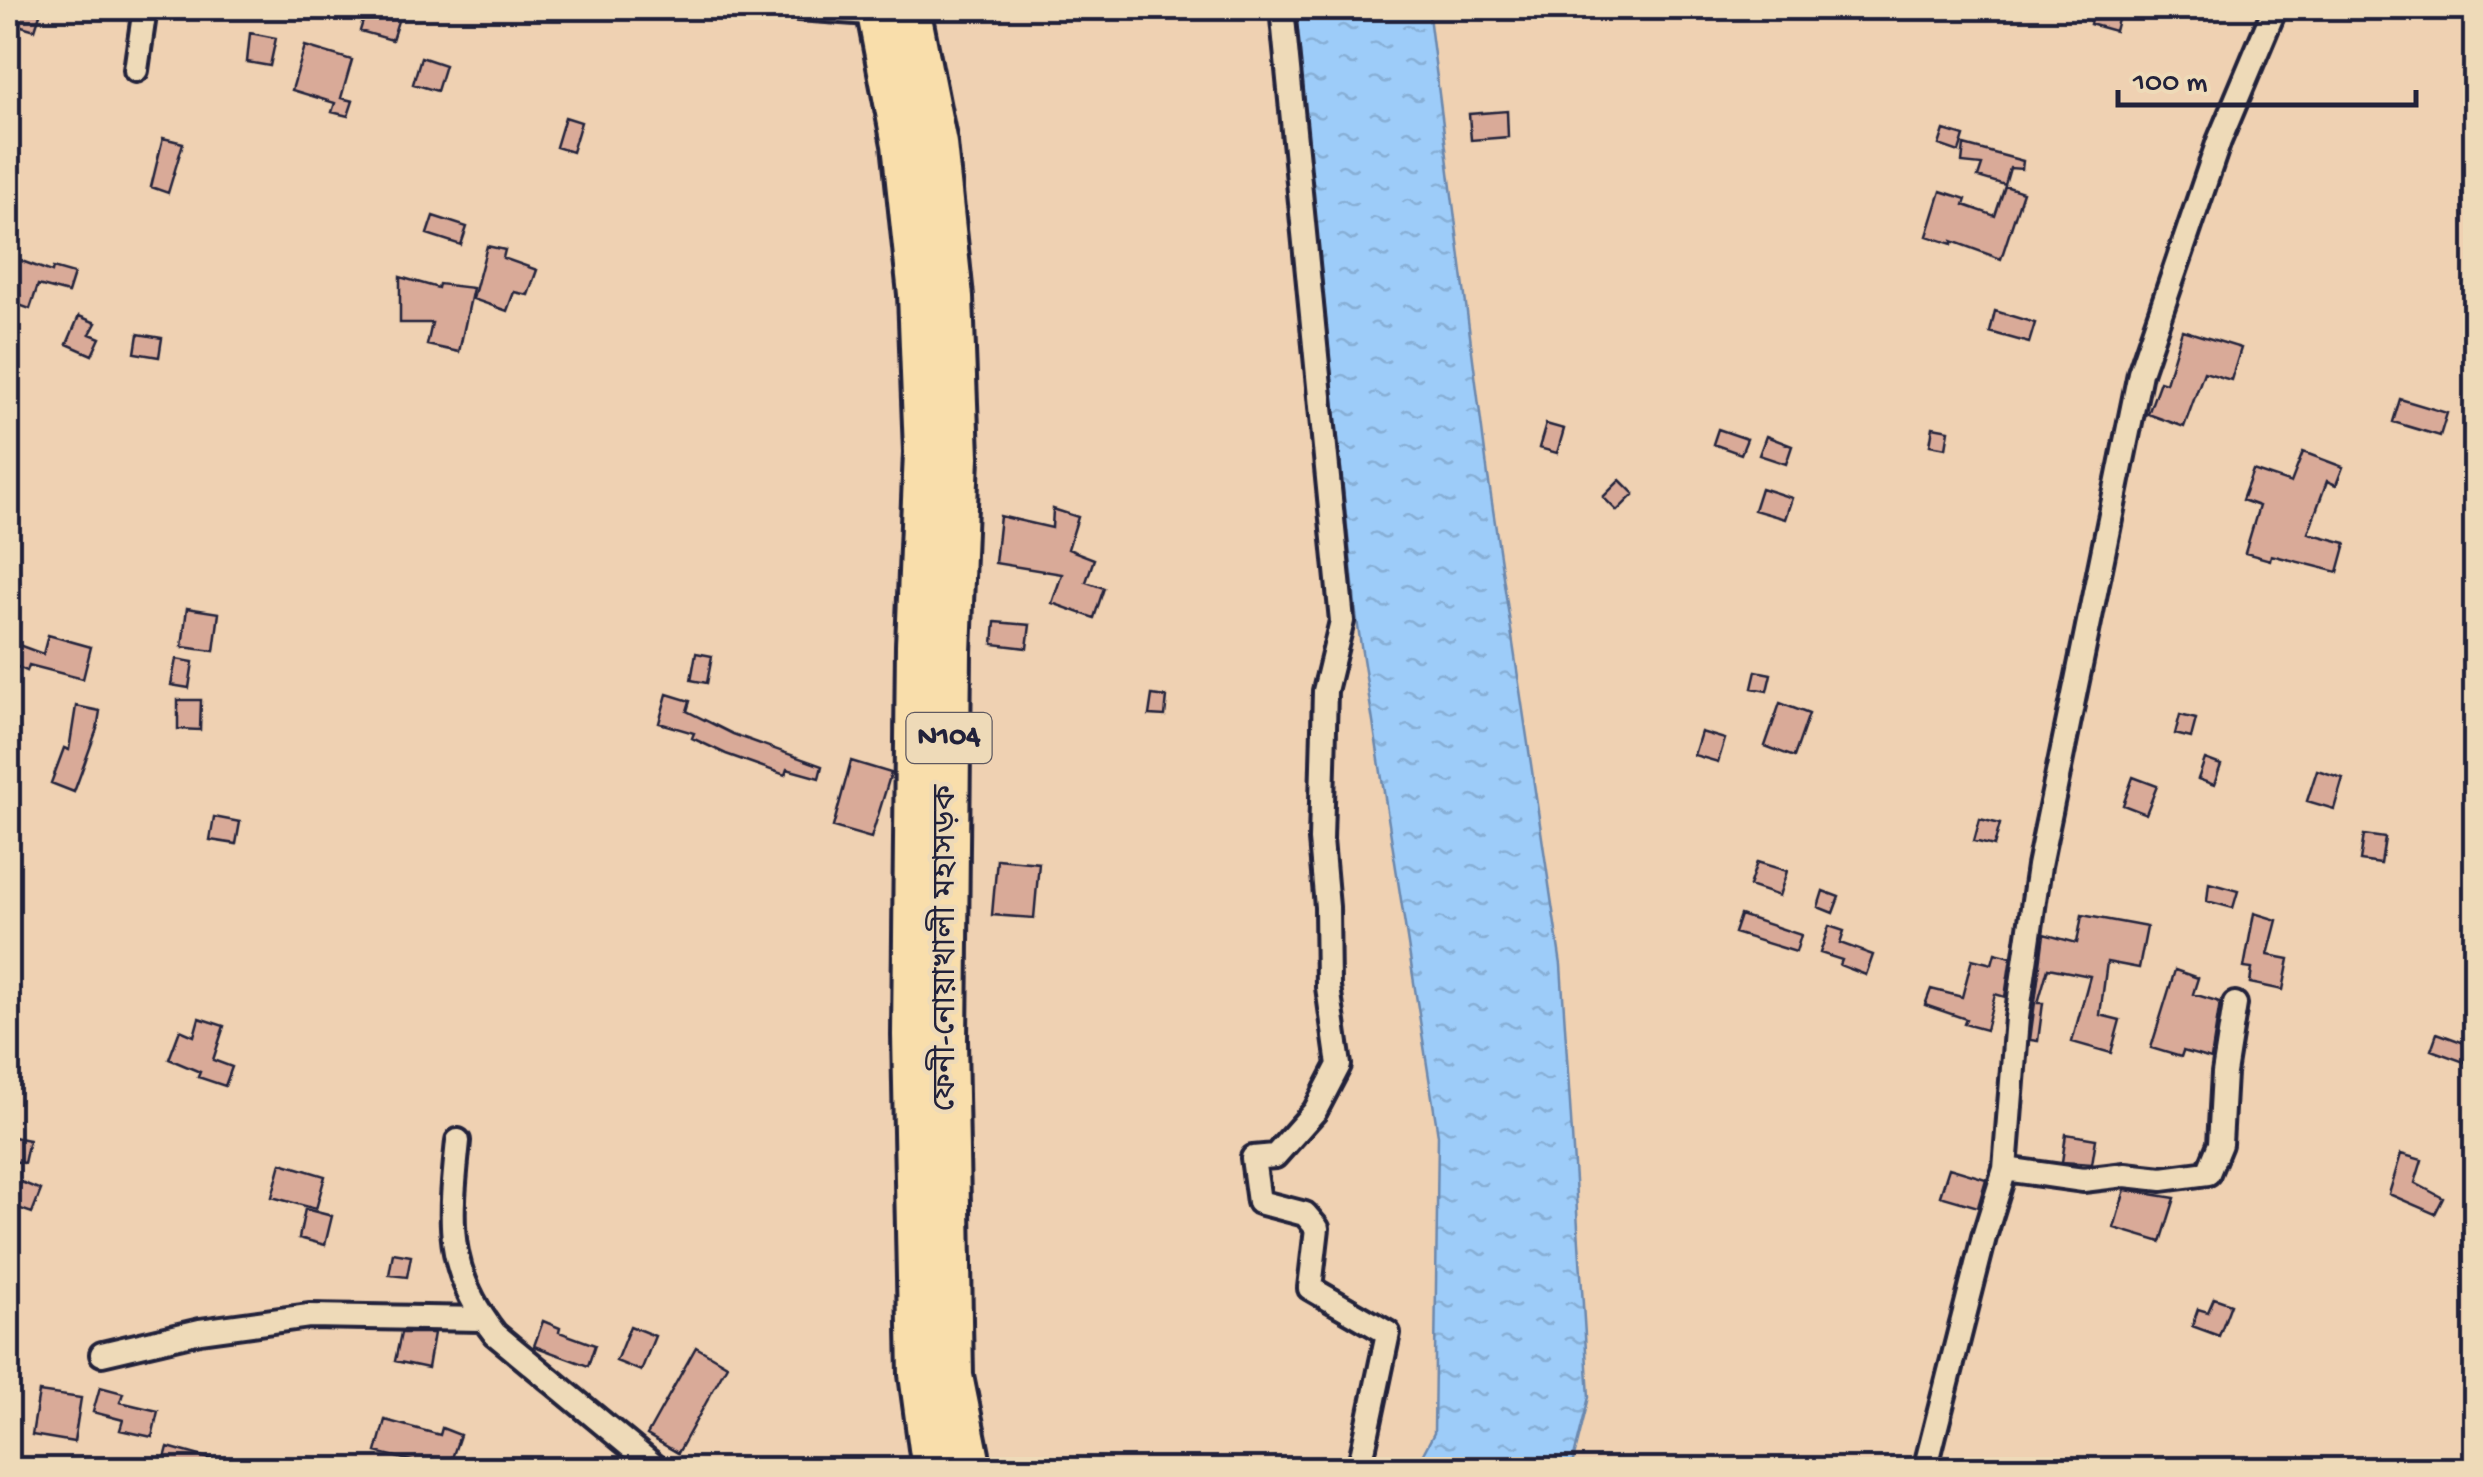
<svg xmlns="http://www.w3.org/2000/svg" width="2483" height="1477" font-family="'Gochi Hand','Noto Sans Bengali',sans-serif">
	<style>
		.water { fill: url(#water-ripples); stroke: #6c88ad; stroke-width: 2.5 }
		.building { fill: #d9aa98; stroke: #22223b; stroke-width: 2.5 }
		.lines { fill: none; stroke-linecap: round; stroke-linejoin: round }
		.street-casing { stroke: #22223b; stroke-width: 30 }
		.highway-casing { stroke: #22223b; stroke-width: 48 }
		.street { stroke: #eedab8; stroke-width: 22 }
		.highway { stroke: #f9deab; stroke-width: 40 }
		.labels { text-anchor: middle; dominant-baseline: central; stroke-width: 9; stroke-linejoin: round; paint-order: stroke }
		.shield { fill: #eedab8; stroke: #5f5960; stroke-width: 2.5 }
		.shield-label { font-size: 30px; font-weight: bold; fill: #22223b }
		.street-label { font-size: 32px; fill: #22223b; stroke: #eedab8 }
	</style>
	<defs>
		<pattern id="water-ripples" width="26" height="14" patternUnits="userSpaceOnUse" patternTransform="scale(2.5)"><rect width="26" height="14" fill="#9dccf9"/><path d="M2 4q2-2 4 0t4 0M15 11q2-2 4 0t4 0" fill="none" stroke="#87afd6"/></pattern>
	</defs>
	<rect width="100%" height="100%" fill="#efd1b2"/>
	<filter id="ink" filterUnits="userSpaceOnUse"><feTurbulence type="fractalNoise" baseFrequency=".01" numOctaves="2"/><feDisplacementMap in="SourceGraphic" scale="20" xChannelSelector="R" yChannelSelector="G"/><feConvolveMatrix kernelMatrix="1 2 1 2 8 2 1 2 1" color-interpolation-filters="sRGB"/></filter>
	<g filter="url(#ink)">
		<path class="water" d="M1294,8H1428L1488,476L1561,965L1589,1397L1571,1469H1415L1434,1433L1438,1135L1356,614Z"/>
		<path class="building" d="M8,8H42L35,30L8,22Z
			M367,8H402L392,40L360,31Z
			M2094,8H2121L2115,31L2090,24Z
			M250,33L276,38L270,66L247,62Z
			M305,46L352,60L341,98L353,101L348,116L332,112L335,103L292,90Z
			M421,57L445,65L437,91L413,84Z
			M1507,111L1508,137L1471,140L1469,114Z
			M565,117L581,122L572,152L556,147Z
			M1944,130L1964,136L1959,152L1939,145Z
			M163,138L183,143L168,193L151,187Z
			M1964,145L2023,161L2022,169L2010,168L2005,185L1978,177L1982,165L1962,163Z
			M2005,186L2023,192L2001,259L1952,241V244L1927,236L1941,191L1966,199L1964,205L1995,216Z
			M433,216L467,227L461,245L427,234Z
			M487,246L505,250L503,258L537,270L528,295L514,292L507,311L473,299Z
			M16,259L52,272L53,268L74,274L68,293L38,285L30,309L8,301V261L14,263Z
			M400,277L438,288L439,284L473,288L459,352L427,345L432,323H400Z
			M1995,311L2035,323L2029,343L1990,332Z
			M79,316L96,323L90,334L100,338L92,355L67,344Z
			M2182,330L2241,348L2231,380L2204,372L2184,427L2148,414L2160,381L2166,383Z
			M138,334L162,338L159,357L135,353Z
			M2400,399L2447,413L2440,436L2393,422Z
			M1546,424L1564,429L1557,453L1539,448Z
			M1933,427L1949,430L1946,448L1930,445Z
			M1718,429L1747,439L1741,454L1713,444Z
			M1766,436L1792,446L1786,464L1759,455Z
			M2303,452L2343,467L2336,485L2327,481L2308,533L2346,543L2338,572L2271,555L2270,560L2245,553L2259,506L2242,500L2253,470L2291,483Z
			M1620,480L1634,494L1617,511L1603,497Z
			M1761,488L1792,498L1785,519L1754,510Z
			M1053,509L1078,517L1068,549L1094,559L1086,582L1104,588L1094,618L1052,603L1062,574L995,563L1000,516L1052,528Z
			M187,608L219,613L214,651L182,647Z
			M995,622L1030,625L1027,648L993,644Z
			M48,635L91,647L83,679L29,665L27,671L8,663V641L43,654Z
			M696,653L712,656L707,683L691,680Z
			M176,659L193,662L189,688L171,685Z
			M1756,671L1771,674L1767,691L1752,688Z
			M667,694L690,701L687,711L733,734L822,766L819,778L787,769L785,775L726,754L692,738L694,733L659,723Z
			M1152,695L1167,697L1165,716L1149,715Z
			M178,700H201L200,730L178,729Z
			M1780,703L1809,714L1794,757L1765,746Z
			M76,706L100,711L97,729L74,792L51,783L64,748L69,750Z
			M2180,715L2196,719L2191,738L2175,734Z
			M1701,732L1725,739L1718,762L1694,755Z
			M2205,759L2221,765L2214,785L2198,779Z
			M851,761L891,773L871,838L833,827Z
			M2317,770L2343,778L2334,809L2307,801Z
			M2133,777L2157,786L2146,814L2123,805Z
			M214,817L240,822L236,844L210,840Z
			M1980,819L2000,824L1994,846L1974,841Z
			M2364,835L2385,838L2381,864L2360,861Z
			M997,859L1039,863L1034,918L992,915Z
			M1757,862L1787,871L1779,896L1749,886Z
			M2209,883L2238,891L2233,908L2207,901Z
			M1823,891L1839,897L1833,913L1818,907Z
			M2254,913L2277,920L2268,955L2289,959L2283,990L2250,983L2252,969L2244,968Z
			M1740,915L1801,935L1796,952L1734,933Z
			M2082,915L2147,927L2139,968L2107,962L2100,1015L2120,1020L2111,1053L2072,1042L2090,976L2048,968L2038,1003H2043L2038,1041L2030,1040L2044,934L2077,943Z
			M1829,926L1844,931L1840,943L1873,955L1866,975L1840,965L1842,960L1820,953Z
			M1995,953L2011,957L2005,997L1995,994L1986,1030L1964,1024L1966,1019L1925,1005L1931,989L1962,997L1972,959L1992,964Z
			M2175,970L2198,978L2193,994L2220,1002L2211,1059L2183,1051L2181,1057L2151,1048Z
			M199,1018L224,1026L213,1060L232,1067L225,1086L198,1077L200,1072L169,1059L180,1030L194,1036Z
			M2437,1033L2470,1045L2464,1062L2431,1050Z
			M2066,1134L2096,1139L2092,1164L2062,1162Z
			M8,1136L29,1140L24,1163L8,1160Z
			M2401,1154L2422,1160L2415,1183L2443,1198L2435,1214L2389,1194Z
			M281,1163L325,1176L316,1209L272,1197Z
			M1949,1168L1986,1179L1978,1207L1940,1196Z
			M21,1182L41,1190L32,1213L12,1206Z
			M2125,1190L2175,1198L2161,1242L2114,1228Z
			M305,1209L332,1216L325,1245L299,1238Z
			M393,1253L411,1256L407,1277L389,1275Z
			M2214,1298L2231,1304L2219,1336L2192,1326L2198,1309L2208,1312Z
			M543,1321L560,1328L559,1332L595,1345L588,1366L534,1346Z
			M630,1326L655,1336L641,1371L616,1361Z
			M401,1333H434L428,1368L395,1361Z
			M696,1347L727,1365L678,1453L647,1435Z
			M100,1387L123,1393L120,1402L158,1411L152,1437L120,1430L123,1420L93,1412Z
			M39,1392L81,1398L74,1442L32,1435Z
			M385,1420L440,1435L442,1428L460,1435L448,1470L376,1452Z
			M168,1447L232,1465V1470H162Z"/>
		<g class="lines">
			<defs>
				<path id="street" d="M798,8L884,14
					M1282,8L1342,621L1325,691L1321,840L1327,907L1328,987L1339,1065L1315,1111L1275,1156L1253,1158L1259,1202L1305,1214L1317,1228L1310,1288L1388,1333L1359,1470
					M136,70L145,8
					M458,1141C450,1219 444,1269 495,1334L659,1470
					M2005,1169L2083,1180L2125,1175L2162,1179L2208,1173L2220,1144L2224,1073L2235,1004
					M102,1354L200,1331L309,1316L483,1319
					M1925,1470L1984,1237L2005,1169L2017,1018L2039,866L2140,373L2219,141L2275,8"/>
				<path id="highway" d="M877,8L903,144L919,294L925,452L917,645L913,1035L920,1374L933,1470
					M909,8L936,144L952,297L958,457L950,652L946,1040L952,1376L971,1470"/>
			</defs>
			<use href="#street" class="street-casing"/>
			<use href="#highway" class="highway-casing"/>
			<use href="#street" class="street"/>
			<use href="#highway" class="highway"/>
		</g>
	</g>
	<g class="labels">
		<rect class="shield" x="906.5" y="713" width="85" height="50" rx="8"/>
		<g class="shield-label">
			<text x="949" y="738">N104</text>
		</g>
		<g class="street-label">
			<text transform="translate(948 948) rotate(-90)">ফেনী-নোয়াখালী মহাসড়ক</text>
		</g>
	</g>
	<rect width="2483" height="1477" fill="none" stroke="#eedab8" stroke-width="40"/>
	<rect x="20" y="20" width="2443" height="1437" fill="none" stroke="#22223b" stroke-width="4" filter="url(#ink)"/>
	<path d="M2118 90v15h298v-15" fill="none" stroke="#22223b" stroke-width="5"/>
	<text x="2133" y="90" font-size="30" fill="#22223b" stroke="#eedab8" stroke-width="8" paint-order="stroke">100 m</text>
</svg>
